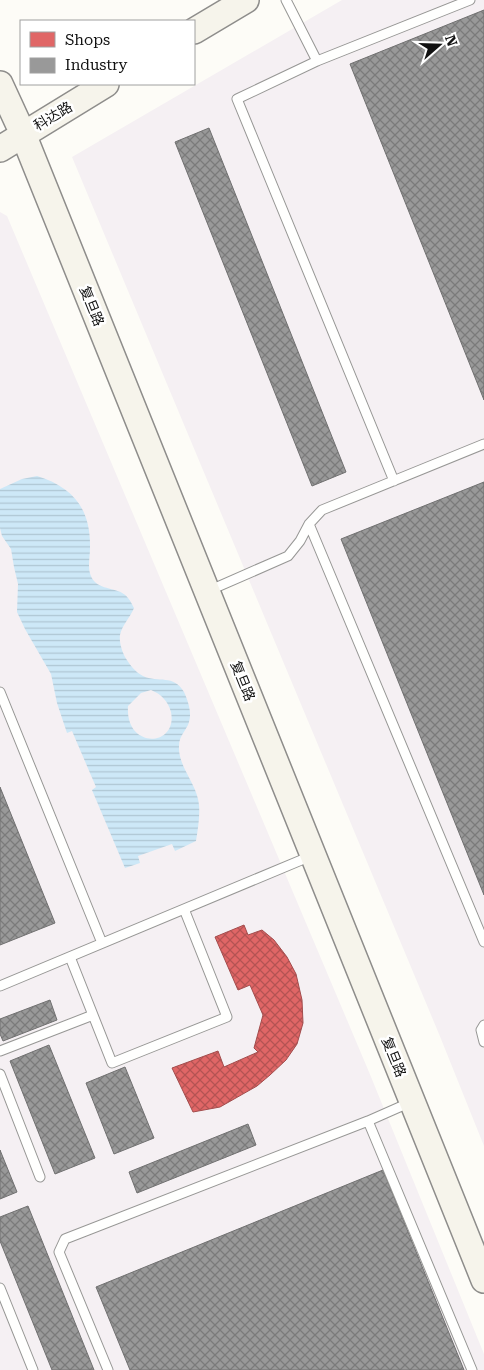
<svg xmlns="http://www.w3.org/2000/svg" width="484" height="1370" font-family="'Roboto Serif','Noto Sans SC',serif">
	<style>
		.industrial { fill: #f5f0f3 }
		.water { fill: url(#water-rules); fill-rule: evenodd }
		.shops { fill: url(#shops-cross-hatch); stroke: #a24c4c }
		.industry { fill: url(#industry-cross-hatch); stroke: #707070 }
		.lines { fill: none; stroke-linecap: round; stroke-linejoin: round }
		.lane-casing { stroke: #979795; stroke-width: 11 }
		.secondary-casing { stroke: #8e8d8b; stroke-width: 28 }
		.lane { stroke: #fffffe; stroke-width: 9 }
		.secondary { stroke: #f6f4eb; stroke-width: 25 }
		.labels { text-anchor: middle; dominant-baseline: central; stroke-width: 5; stroke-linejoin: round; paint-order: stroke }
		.street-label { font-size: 14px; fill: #111; stroke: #fff }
	</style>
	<defs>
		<pattern id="water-rules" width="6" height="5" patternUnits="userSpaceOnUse" patternTransform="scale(1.25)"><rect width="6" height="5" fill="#cde8f7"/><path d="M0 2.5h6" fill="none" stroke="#afc6d3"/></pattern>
		<pattern id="shops-cross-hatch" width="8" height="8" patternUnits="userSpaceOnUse" patternTransform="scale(1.25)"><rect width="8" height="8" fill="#e06666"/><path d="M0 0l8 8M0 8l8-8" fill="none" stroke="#b45353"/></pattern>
		<pattern id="industry-cross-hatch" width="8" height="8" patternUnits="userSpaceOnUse" patternTransform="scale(1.25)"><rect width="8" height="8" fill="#999"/><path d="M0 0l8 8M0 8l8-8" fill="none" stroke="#7b7b7b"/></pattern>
	</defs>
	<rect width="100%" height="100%" fill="#fdfcf7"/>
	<path class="industrial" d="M342,0H484V1146L439,1034L72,157Z
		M0,212L7,216L369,1072L484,1354V1370H0Z"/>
	<path class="water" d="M37,476C73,487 91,509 90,548C90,559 86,571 94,581C103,591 120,587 128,598C131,601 132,605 134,608C130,618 122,625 120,635C119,642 122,651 125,657C130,665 135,672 143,676C158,683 174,674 184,692C188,701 192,712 189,722C187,730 179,735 179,746C178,765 194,781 198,799C201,812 198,828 196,841L175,851L172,844L138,856L140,863L125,868L92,790L96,787L72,731L67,733L57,703L51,674L25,629L17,612L18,584L14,567L11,549L2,536L0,528V489L22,479ZM151,690C161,694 168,701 171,712C178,747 125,750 128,706L141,693Z"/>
	<path class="shops" d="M244,925L248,935L262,930L274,940L287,957L296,974L302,1000L303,1023L297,1044L286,1060L270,1075L257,1086L220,1107L193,1112L172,1068L218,1051L224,1067L258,1052L254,1048L263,1015L250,985L238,990L215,937Z"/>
	<path class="industry" d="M484,10V400L350,64Z
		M209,128L346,472L312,486L175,142Z
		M484,482V895L341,539Z
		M0,787L55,923L0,945Z
		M50,1000L57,1020L3,1041L0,1034V1019Z
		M49,1045L95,1158L55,1174L10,1061Z
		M125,1067L154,1138L114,1154L86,1083Z
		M248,1124L256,1145L137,1193L129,1172Z
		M0,1150L17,1192L0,1199Z
		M383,1170L464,1370H130L96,1287Z
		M28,1206L94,1370H52L0,1241V1217Z"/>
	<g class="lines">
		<defs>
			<path id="lane" d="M286,0L317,61
				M394,481L237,99L317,61L470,0
				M309,524L484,942
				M208,591L288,556L300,541L309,524L322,510L484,444
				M0,692L102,943
				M70,957L112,1063L227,1017L184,909
				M0,986L311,856
				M484,1025L481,1030L484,1042
				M0,1051L93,1015
				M0,1074L40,1177
				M368,1121L411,1102
				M0,1288L33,1370
				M108,1370L59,1252L65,1239L368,1121L472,1370"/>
			<path id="secondary" d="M194,31L246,0
				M0,84L23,134L484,1280
				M0,149L106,84"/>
		</defs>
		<use href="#lane" class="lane-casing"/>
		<use href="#secondary" class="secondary-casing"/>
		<use href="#lane" class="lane"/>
		<use href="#secondary" class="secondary"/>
	</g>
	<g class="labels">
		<g class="street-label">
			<text transform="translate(53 116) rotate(-31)">科达路</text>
			<text transform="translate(92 306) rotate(68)">复旦路</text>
			<text transform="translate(243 681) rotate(68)">复旦路</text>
			<text transform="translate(394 1057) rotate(68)">复旦路</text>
		</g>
	</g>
	<rect x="20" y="20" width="175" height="65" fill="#ffffff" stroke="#a0a0a0"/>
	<rect x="30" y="32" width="25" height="15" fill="#e06666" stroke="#a0a0a0"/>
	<text x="65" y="45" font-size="15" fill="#111111">Shops</text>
	<rect x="30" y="58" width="25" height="15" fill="#999999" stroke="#a0a0a0"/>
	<text x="65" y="70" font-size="15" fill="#111111">Industry</text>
	<g transform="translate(439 45) rotate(70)" stroke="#ffffff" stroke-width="4" paint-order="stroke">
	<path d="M0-4L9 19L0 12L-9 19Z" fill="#111111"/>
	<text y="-8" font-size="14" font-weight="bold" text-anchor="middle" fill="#111111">N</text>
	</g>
</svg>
